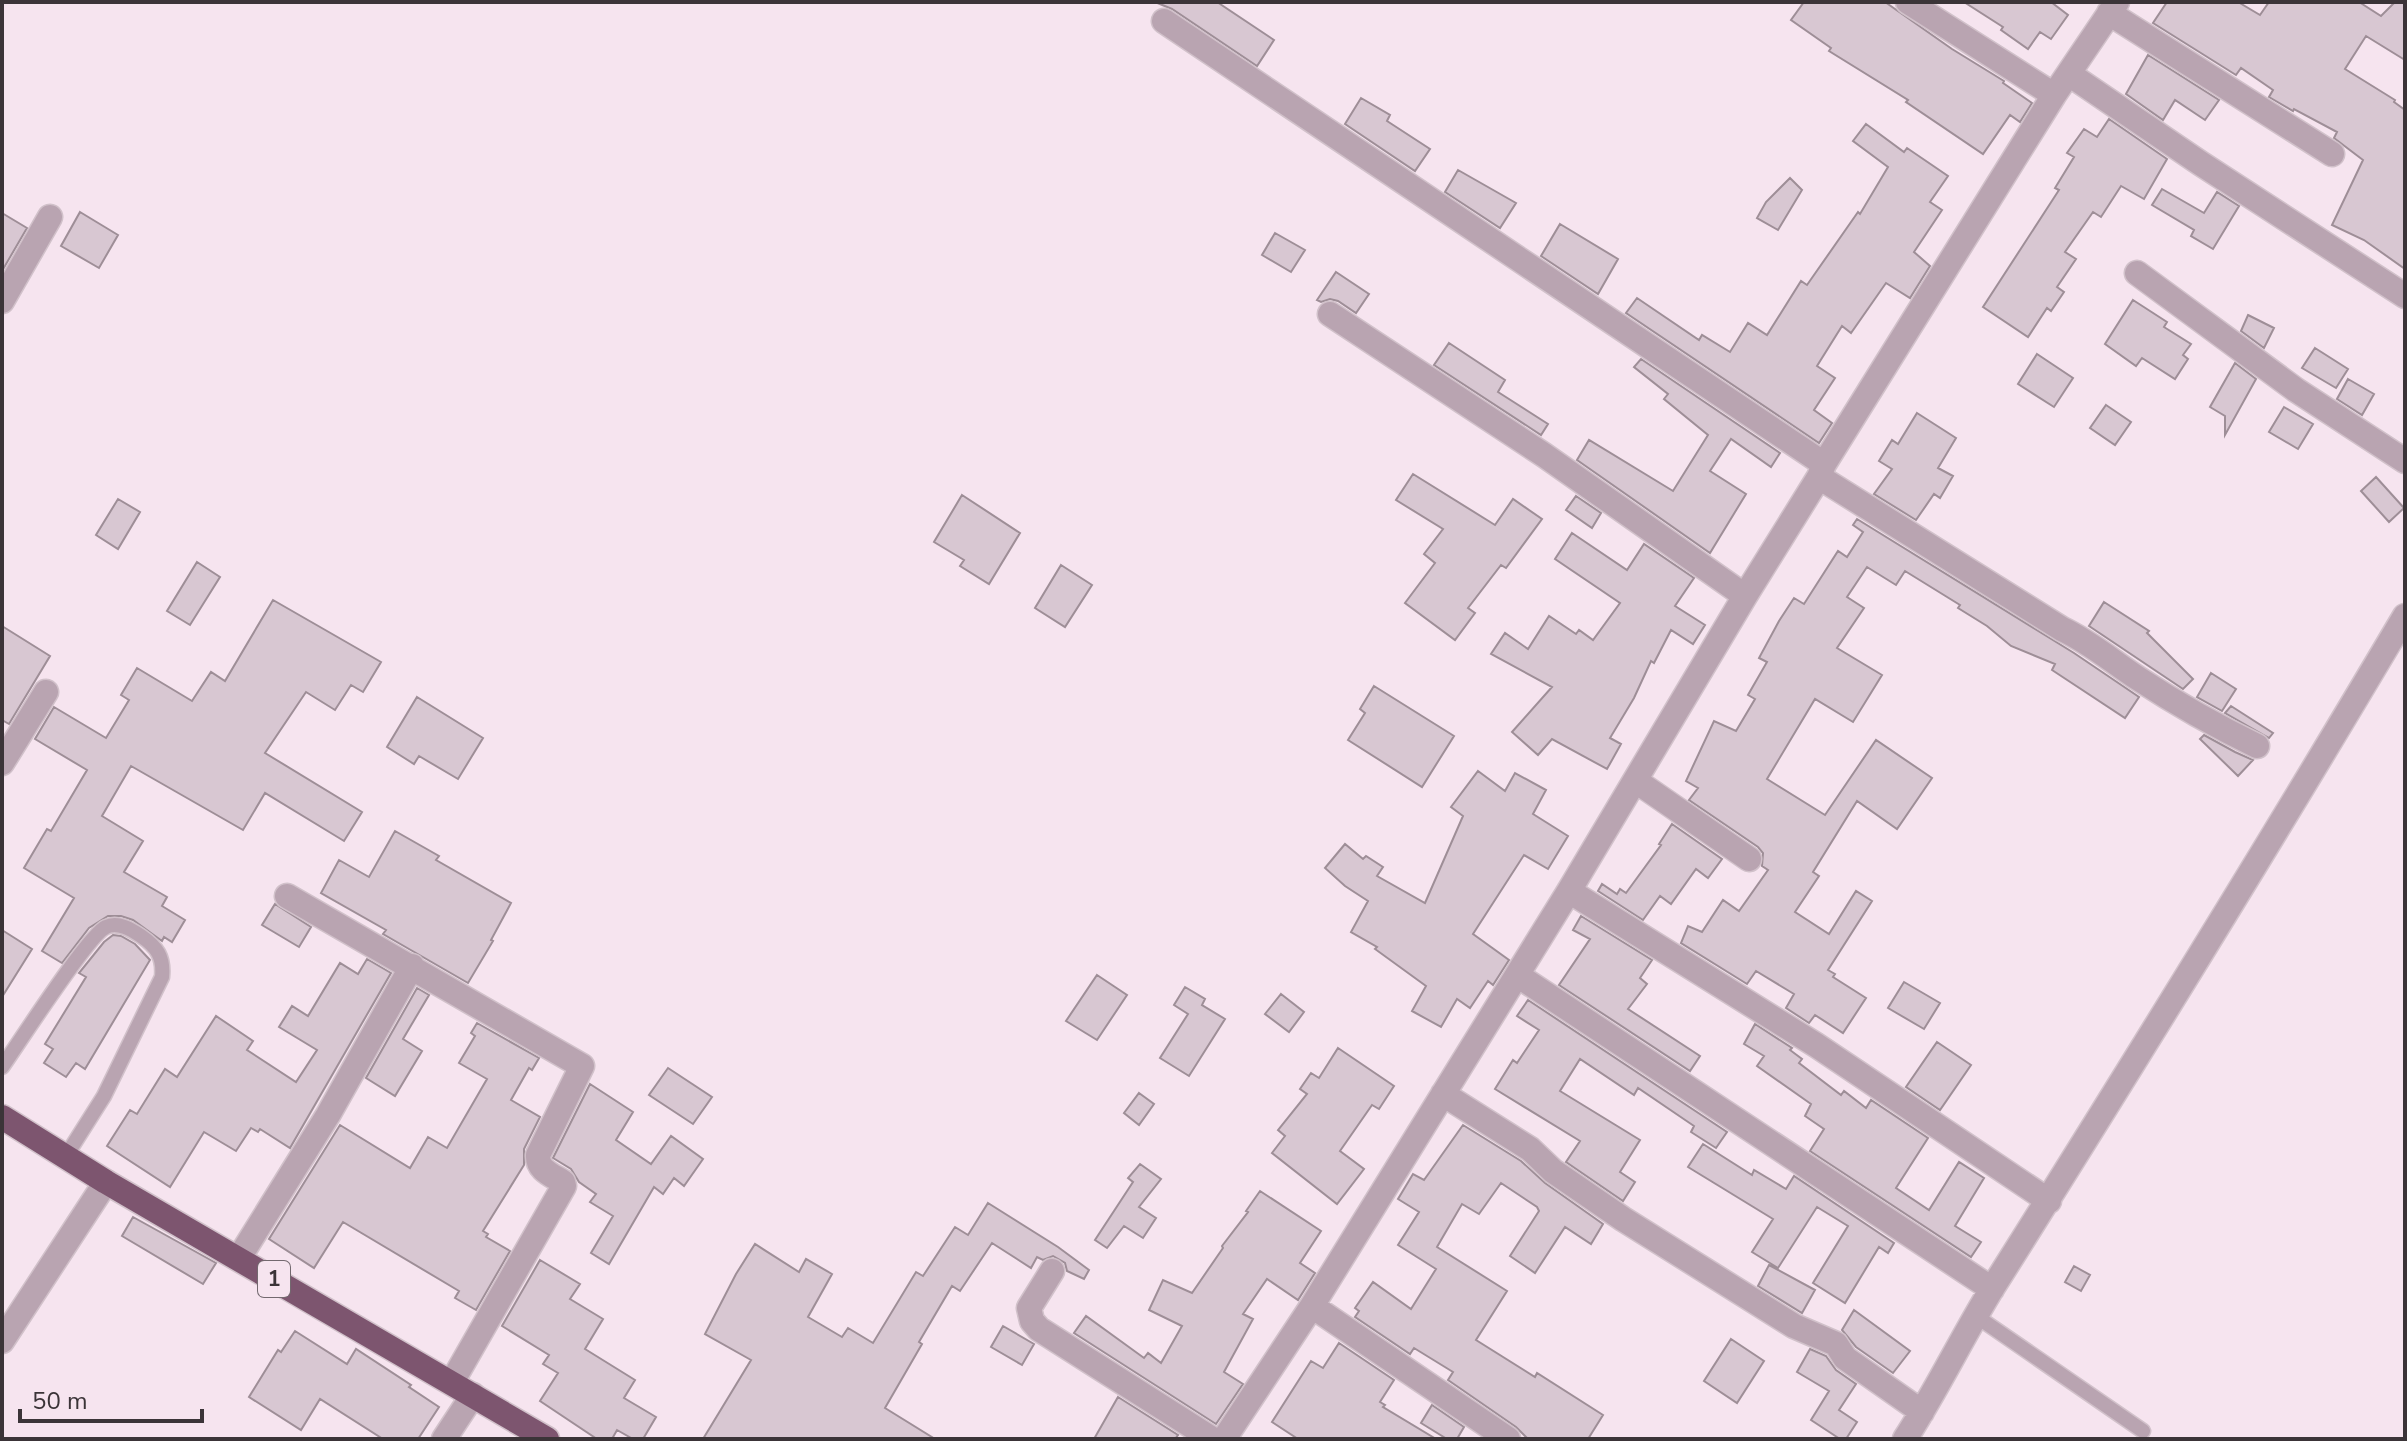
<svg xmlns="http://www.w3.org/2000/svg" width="2407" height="1441" font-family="'Nunito Sans',sans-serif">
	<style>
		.building { fill: #d8c7d2; stroke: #9e8e97; stroke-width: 2 }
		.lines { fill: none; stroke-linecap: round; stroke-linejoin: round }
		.lane-casing { stroke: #d1c1ca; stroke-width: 17 }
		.street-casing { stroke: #d1c1ca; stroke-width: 27 }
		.highway-casing { stroke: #d1c1ca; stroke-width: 27 }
		.lane { stroke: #b9a4b1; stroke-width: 14 }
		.street { stroke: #b9a4b1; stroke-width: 24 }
		.highway { stroke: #7d556f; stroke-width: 24 }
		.labels { text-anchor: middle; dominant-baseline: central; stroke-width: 6; stroke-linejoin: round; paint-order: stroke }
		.shield { fill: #f6e4ef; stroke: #73696f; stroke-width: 2 }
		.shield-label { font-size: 22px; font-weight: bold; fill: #3b3438 }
	</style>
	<rect width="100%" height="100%" fill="#f6e4ef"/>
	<path class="building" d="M1155,2H1217L1274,40L1257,66L1172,9Z
		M1804,2H1885L1952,49L2004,81L2003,83L2032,103L2020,122L2010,115L1983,154L1906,102L1908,100L1829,51L1831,48L1791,20Z
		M1964,2H2051L2068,15L2051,39L2040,32L2028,49L2001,30L2003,27Z
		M2167,2H2238L2260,15L2269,2H2359L2381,16L2395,2H2405V60L2366,36L2345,69L2395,100L2394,102L2405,110V269L2364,240L2332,225L2363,160L2334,138L2337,132L2294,109L2293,111L2269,97L2273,90L2241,68L2236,75L2153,23Z
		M2148,55L2219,100L2205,120L2175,100L2163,120L2126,94Z
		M1361,98L1390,115L1387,121L1430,149L1415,171L1345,124Z
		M2109,119L2167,159L2144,199L2121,186L2101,217L2093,212L2065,252L2076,259L2057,287L2064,292L2051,311L2047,308L2028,337L1983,307L2059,190L2055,188L2074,157L2067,153L2084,129L2097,137Z
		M1866,124L1904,152L1907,148L1948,176L1930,202L1942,210L1914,252L1930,266L1910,298L1886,283L1851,333L1842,326L1817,366L1835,378L1814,410L1832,423L1819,443L1626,313L1637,298L1699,340L1702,335L1730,352L1748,323L1767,335L1801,281L1807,285L1858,212L1860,214L1888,167L1853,141Z
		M1458,170L1516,203L1500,228L1445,192Z
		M1790,178L1802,190L1778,230L1757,218L1766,202Z
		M2162,189L2204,213L2217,192L2239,206L2213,249L2191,236L2194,230L2152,205Z
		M80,212L118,235L99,268L61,246Z
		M2,213L27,228L2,271Z
		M1560,224L1618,259L1598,294L1541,256Z
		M1275,233L1305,250L1291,272L1262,255Z
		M1336,272L1369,294L1356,313L1338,301L1330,299L1321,302L1317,300Z
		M2133,300L2167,322L2164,327L2191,344L2183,355L2188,359L2175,379L2142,358L2136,366L2105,344Z
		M2248,315L2274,328L2264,348L2241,331Z
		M1449,343L1505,380L1498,392L1548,424L1541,435L1434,365Z
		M2315,348L2348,369L2336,388L2302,368Z
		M2037,354L2073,378L2054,407L2018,384Z
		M1641,359L1780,453L1771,467L1731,439L1710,471L1746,494L1710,553L1577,460L1589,440L1673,491L1708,435L1664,399L1668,394L1634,367Z
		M2235,363L2256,379L2225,435V416L2210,407Z
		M2348,379L2374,394L2362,415L2337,399Z
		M2106,405L2131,422L2115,445L2090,428Z
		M2284,407L2313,424L2298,449L2269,432Z
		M1917,413L1956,438L1938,468L1953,476L1940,498L1934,494L1916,520L1874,494L1892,469L1879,461L1892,440L1898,444Z
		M1413,474L1495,525L1513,499L1542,519L1506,568L1501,565L1468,608L1475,613L1455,640L1405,603L1435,563L1424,554L1443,529L1396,500Z
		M2376,477L2404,508L2389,522L2361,491Z
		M962,495L1020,533L989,584L960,566L964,560L934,542Z
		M1576,496L1601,513L1592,528L1566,510Z
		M118,499L140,512L118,549L96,535Z
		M1857,519L2074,653L2139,697L2125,718L2052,670L2055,664L2011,646L1987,626L1958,608L1960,605L1905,571L1896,585L1867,567L1847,597L1864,608L1837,648L1882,675L1853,722L1815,699L1767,779L1825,815L1876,740L1932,778L1897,829L1857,801L1813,872L1819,876L1795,912L1829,934L1856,891L1872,901L1828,970L1835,974L1833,977L1866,998L1843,1033L1815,1015L1809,1023L1786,1008L1794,994L1756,971L1747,984L1681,943L1688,926L1702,932L1723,900L1739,911L1768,870L1762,866L1763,853L1758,847L1689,800L1698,788L1686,781L1714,721L1736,731L1755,699L1748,695L1767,662L1759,658L1779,621L1794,598L1804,604L1838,551L1847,557L1863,532L1853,525Z
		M1572,533L1627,570L1644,544L1694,578L1675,606L1705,625L1693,644L1671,630L1654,663L1651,661L1634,698L1610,738L1621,744L1607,769L1552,739L1538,755L1512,732L1552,687L1491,654L1505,633L1528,649L1549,616L1576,634L1579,630L1593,640L1620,603L1555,559Z
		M197,562L220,577L190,625L167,611Z
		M1061,565L1092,585L1065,627L1035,608Z
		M273,600L381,662L363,692L351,685L335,710L306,692L265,753L362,812L344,841L265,793L243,830L131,766L102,816L143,841L124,872L167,897L162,906L185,920L172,942L164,937L162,941L133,920L121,916H108L89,928L62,963L42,951L74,898L24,868L47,829L51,831L87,770L35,739L54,707L106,738L129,700L121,695L137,668L192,701L211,672L225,681Z
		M2104,602L2149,631L2147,633L2193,679L2183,689L2089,626Z
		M2,626L50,656L9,724L2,720Z
		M2211,673L2236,689L2222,711L2197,697Z
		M1374,686L1454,736L1422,787L1348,740L1365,713L1360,709Z
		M417,697L483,738L458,779L419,756L414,764L387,747Z
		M2231,706L2273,733L2269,738L2225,713Z
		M2204,735L2235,752L2253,760L2238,776L2200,739Z
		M1478,771L1505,791L1515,773L1546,790L1533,814L1568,836L1548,869L1524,855L1473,934L1509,960L1493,985L1488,981L1470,1008L1457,999L1441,1027L1412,1011L1426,986L1375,949L1377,947L1351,932L1368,901L1345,886L1325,868L1345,844L1363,859L1366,856L1383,867L1377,876L1425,903L1463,816L1451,807Z
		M1672,824L1722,859L1708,878L1696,869L1671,904L1660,896L1643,920L1598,891L1602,884L1617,894L1620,889L1626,893L1661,845L1659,844Z
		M395,831L439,856L436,860L511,903L491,940L493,941L468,983L383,934L386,930L321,893L339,860L369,877Z
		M275,904L311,927L299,947L262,925Z
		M1581,916L1652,960L1640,978L1647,984L1628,1009L1700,1056L1690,1071L1559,985L1590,939L1573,930Z
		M2,930L32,949L2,997Z
		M113,935L121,936L135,944L150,960L85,1069L76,1063L66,1077L44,1063L53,1049L45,1044L86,977L79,973L104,942Z
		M367,959L391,973L290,1148L260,1129L258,1132L251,1128L236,1151L204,1132L170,1187L107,1146L130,1110L137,1114L165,1069L177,1077L216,1016L253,1041L247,1050L296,1082L317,1050L279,1027L292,1006L308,1016L340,963L358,974Z
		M1097,975L1127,995L1097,1040L1066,1021Z
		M1904,982L1940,1003L1924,1029L1888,1008Z
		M1185,987L1205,999L1202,1005L1225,1019L1189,1076L1160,1058L1188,1014L1174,1005Z
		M417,988L429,995L403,1039L422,1051L395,1096L366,1078Z
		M1281,994L1304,1012L1289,1032L1265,1014Z
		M1528,1000L1727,1132L1716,1148L1691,1132L1694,1126L1638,1088L1634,1095L1580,1059L1560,1091L1640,1140L1620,1172L1635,1182L1623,1201L1566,1162L1580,1141L1495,1089L1513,1060L1517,1063L1539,1030L1517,1016Z
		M477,1023L539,1058L532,1070L529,1068L511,1100L540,1117L524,1149V1165L483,1231L488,1234L486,1237L510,1251L476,1310L455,1298L459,1291L343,1222L314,1268L269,1239L340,1125L410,1168L428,1137L447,1148L487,1079L459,1063L475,1036L471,1033Z
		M1755,1024L1792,1048L1790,1050L1802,1059L1799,1063L1841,1095L1844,1091L1866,1108L1871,1100L1928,1138L1896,1188L1929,1210L1959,1162L1984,1178L1955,1226L1981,1242L1971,1257L1810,1151L1824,1129L1805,1116L1811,1104L1757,1066L1764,1056L1744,1044Z
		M1937,1042L1971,1065L1940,1110L1906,1087Z
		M1338,1048L1394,1086L1379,1109L1372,1105L1340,1151L1364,1169L1337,1204L1272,1153L1285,1136L1278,1130L1307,1094L1300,1089L1311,1073L1319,1078Z
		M668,1068L712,1097L693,1124L649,1095Z
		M590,1084L633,1112L616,1140L651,1164L671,1136L703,1159L684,1186L674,1178L663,1194L654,1187L609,1264L591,1253L613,1216L590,1202L596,1194L579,1182L571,1169L553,1158Z
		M1139,1093L1154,1104L1139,1125L1124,1113Z
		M1463,1125L1521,1161L1545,1183L1603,1224L1591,1244L1565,1227L1535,1273L1510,1256L1539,1211L1537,1207L1501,1183L1479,1214L1462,1204L1437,1247L1507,1291L1476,1340L1535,1377L1537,1373L1603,1415L1588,1439H1528L1516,1427L1448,1380L1453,1372L1414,1348L1410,1354L1355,1317L1359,1311L1355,1308L1373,1282L1411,1309L1436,1269L1398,1245L1419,1212L1398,1199L1413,1174L1424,1180Z
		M1703,1144L1752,1175L1754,1170L1786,1189L1794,1176L1894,1243L1888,1253L1879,1247L1845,1303L1813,1283L1848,1226L1817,1207L1778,1268L1752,1252L1773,1219L1688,1167Z
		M1140,1164L1161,1179L1139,1207L1156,1218L1143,1238L1124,1226L1107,1248L1095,1240L1133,1182L1128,1178Z
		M1260,1191L1321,1231L1300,1263L1315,1273L1298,1300L1267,1279L1243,1314L1253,1319L1224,1372L1243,1384L1216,1424L1074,1333L1086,1316L1144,1358L1148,1353L1161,1363L1182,1326L1149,1310L1163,1280L1192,1293L1223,1248L1222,1246L1248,1212L1246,1211Z
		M988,1203L1058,1247L1089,1270L1084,1279L1067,1271L1065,1263L1053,1256L1043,1260L1037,1257L1031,1268L992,1243L960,1291L952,1286L919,1342L922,1344L885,1408L935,1439H703L751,1360L705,1334L736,1274L755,1244L799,1272L806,1259L832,1274L808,1317L842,1337L848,1328L873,1343L916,1272L923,1276L955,1227L968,1235Z
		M133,1217L216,1263L203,1284L122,1236Z
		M540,1260L580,1284L570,1299L603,1319L585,1349L635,1380L624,1398L656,1417L643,1439H633L617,1430L612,1439H597L540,1401L558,1373L543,1364L549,1355L502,1326Z
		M1769,1265L1815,1290L1802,1313L1758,1286Z
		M2074,1266L2090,1275L2081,1291L2065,1282Z
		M1854,1310L1910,1351L1893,1373L1856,1347L1842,1330Z
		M1003,1326L1034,1344L1022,1365L991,1347Z
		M295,1331L347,1364L356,1349L411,1385L409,1387L439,1407L418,1439H383L320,1399L301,1430L249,1397L278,1350L281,1352Z
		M1731,1339L1764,1361L1737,1403L1704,1381Z
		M1339,1343L1394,1380L1380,1402L1385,1405L1383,1407L1436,1439H1298L1272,1422L1311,1361L1323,1368Z
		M1810,1349L1826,1356L1836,1370L1856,1384L1839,1410L1857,1422L1846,1439H1840L1811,1420L1829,1391L1797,1372Z
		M1118,1397L1178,1435L1175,1439H1094Z
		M1432,1405L1464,1427L1457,1439H1447L1421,1423Z"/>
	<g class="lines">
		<defs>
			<path id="lane" d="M2,1067C19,1043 88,935 106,927C118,921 132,930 141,936C157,947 164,957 162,977L104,1096L66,1156
				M1976,1316L2143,1431"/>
			<path id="street" d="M1908,2L2054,95
				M2109,13L2332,154
				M1164,21L1824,464
				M2069,74L2200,163L2405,296
				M2137,273L2296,390L2405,461
				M2,301L50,217
				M1330,314L1544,455L1745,596
				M1819,477L2062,629C2090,642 2113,662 2139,679C2177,704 2216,726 2257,746
				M2,763L46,692
				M1636,781L1749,859
				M1569,891L1816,1045L2049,1201
				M287,896L582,1066L538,1155C537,1170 552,1175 563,1182L564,1186L452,1382
				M1517,975L1992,1289
				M1443,1094L1530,1149L1553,1171L1623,1219L1794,1326L1836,1344L1845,1358L1922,1412
				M239,1258L328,1115L412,966
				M1052,1271L1029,1308L1032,1321L1039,1329L1212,1439
				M1312,1306L1508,1439
				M2,1341L106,1182
				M444,1439L473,1395
				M1224,1439L1312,1306L1569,891L1745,596L1819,477L1824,464L2054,95L2117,2
				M1905,1439C1937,1390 1962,1337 1993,1287C2133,1065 2271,842 2405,616"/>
			<path id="highway" d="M2,1117L106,1182L547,1439"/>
		</defs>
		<use href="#lane" class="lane-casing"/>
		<use href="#street" class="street-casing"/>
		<use href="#highway" class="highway-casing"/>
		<use href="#lane" class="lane"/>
		<use href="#street" class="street"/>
		<use href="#highway" class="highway"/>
	</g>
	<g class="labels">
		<rect class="shield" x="258" y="1261" width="32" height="36" rx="6"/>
		<g class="shield-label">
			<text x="274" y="1279">1</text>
		</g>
	</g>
	<rect width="2407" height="1441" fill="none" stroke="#3b3438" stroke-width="8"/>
	<path d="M20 1409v12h182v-12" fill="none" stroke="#3b3438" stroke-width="4"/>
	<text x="32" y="1409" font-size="24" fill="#3b3438" stroke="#f6e4ef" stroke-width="6" paint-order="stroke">50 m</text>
</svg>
